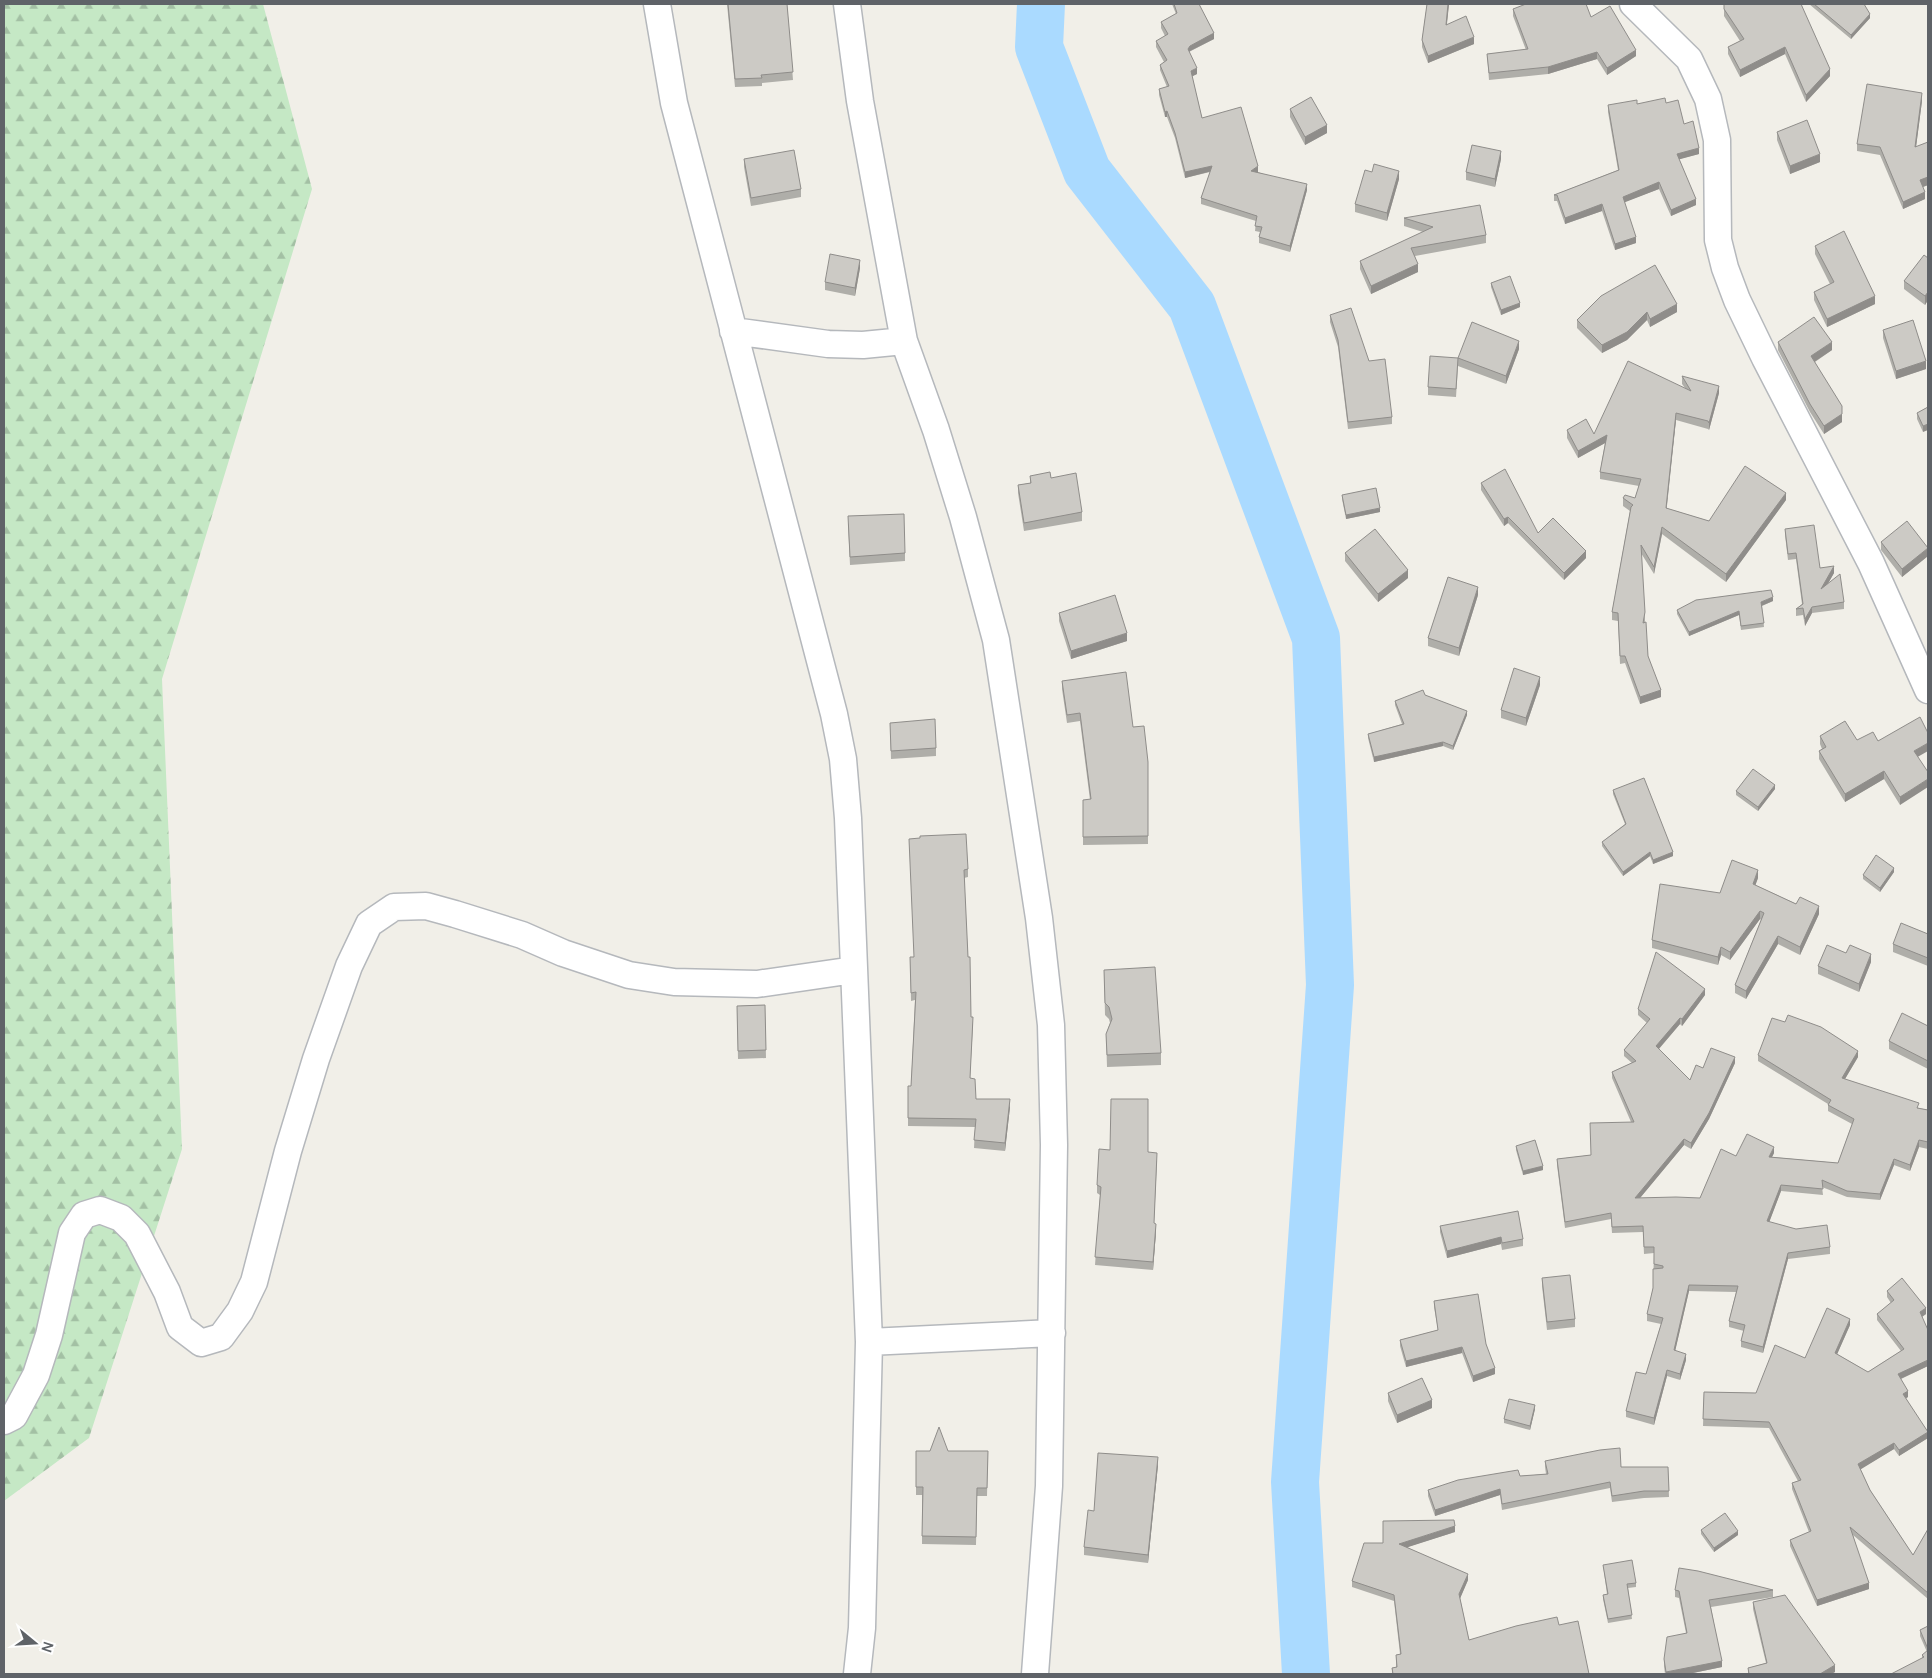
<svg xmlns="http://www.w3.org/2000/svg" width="1932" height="1678" font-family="Manrope,sans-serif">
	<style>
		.forest { fill: url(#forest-firs) }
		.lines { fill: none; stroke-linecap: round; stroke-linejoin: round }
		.river { stroke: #aadaff; stroke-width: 48 }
		.minor-casing { stroke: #b5b8bc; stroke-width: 29 }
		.minor { stroke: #fff; stroke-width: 26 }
		.wall { fill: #afaea9 }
		.shaded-wall { fill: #8f8d8a }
		.building { fill: #cccac5; stroke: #8f8d8a }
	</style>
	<defs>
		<pattern id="forest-firs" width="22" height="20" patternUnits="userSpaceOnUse" patternTransform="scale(1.25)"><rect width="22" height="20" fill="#c5e8c5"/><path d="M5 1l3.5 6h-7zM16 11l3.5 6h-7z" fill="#a3c0a4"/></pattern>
	</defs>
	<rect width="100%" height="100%" fill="#f1efe8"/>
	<path class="forest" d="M4,4H263L312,189L162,679L182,1149L89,1438L4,1501Z"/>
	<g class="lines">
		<path class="river" d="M1041,4L1039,47L1087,171L1192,306L1316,638L1330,985L1295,1482L1306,1674"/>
		<defs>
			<path id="minor" d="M657,4L674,103L834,714L843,759L848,818L869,1342L862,1628L857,1674
				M847,4L860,101L904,341L936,430L963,517L996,640L1039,918L1051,1025L1054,1145L1049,1486L1035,1674
				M1633,4L1689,59L1708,99L1717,140L1718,240L1725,268L1737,300L1765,358L1871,563L1928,690
				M733,331L828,344L863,345L904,341
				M869,1342L1052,1333
				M4,1421L14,1416L36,1375L49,1335L72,1233L84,1215L100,1210L121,1218L137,1234L167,1292L180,1327L201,1343L221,1337L240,1311L254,1282L288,1151L316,1059L349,966L369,924L394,907L426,906L455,914L522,935L563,953L629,975L674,982L757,984L854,970"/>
		</defs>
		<use href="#minor" class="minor-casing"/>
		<use href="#minor" class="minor"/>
	</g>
	<path class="wall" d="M727,4H787L793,80L762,83V86L735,87Z
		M1172,4H1199L1214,39L1189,52L1197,74L1192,76L1202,118L1258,172L1307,190L1290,252L1259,243V237L1260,232L1255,231L1256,221L1201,204V198L1210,172L1185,178L1175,138L1167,117H1165L1159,95V89L1167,87L1160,70V65L1164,62L1156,47V41L1165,36L1161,28V22L1176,14Z
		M1427,4H1449L1447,24L1474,44L1428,63L1422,47V40Z
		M1724,4L1830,76L1806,102L1785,54L1740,77L1728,54V47L1740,41L1724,16Z
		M1809,4H1864L1870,18L1851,39Z
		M1513,9L1591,17L1636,56L1607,75L1597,59L1548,74L1489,80L1487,54L1526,50L1513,16Z
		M1922,101L1916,147L1928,142V185L1923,187L1925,199L1903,209L1880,155L1857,151V144Z
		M1666,103L1684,124L1699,154L1679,159L1696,205L1671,216L1659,189L1624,202L1636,243L1615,250L1602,211L1565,224L1557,201H1554V195L1618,170L1608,112V105Z
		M1290,109L1327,133L1305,145L1290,117Z
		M1777,132L1820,162L1790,174L1777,140Z
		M744,159L801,189V197L751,206L744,167Z
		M1501,159L1495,187L1466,180V172Z
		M1372,172L1399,179L1387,221L1355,212V204Z
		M1404,218L1486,235V243L1415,256L1418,272L1371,294L1360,269V261L1423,232L1404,226Z
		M1815,246L1875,304L1827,327L1814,300V292L1830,284L1815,254Z
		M1928,258V300L1925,305L1904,289V281Z
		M860,268L855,296L825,290V282Z
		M1491,283L1520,307L1501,315L1491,287Z
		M1601,296L1677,312L1650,327L1647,320L1627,340L1602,353L1577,328V320Z
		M1330,315L1369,361L1392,417V424L1348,429L1338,347L1330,322Z
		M1883,330L1926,369L1896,379L1883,338Z
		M1778,342L1832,350L1815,362L1842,422L1824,434L1810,412L1778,350Z
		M1519,349L1506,384L1458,366L1456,397L1428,395V387L1458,358Z
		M1682,376L1719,393L1709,430L1708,429L1676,420L1666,508L1709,521L1786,500L1726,582L1662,534L1654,574L1641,553L1645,620V622L1648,656L1661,697L1640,704L1625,663L1620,664L1618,621L1612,620V612L1630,511L1623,506V498H1635L1639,486L1600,479V472L1605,443L1578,458L1567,438V430L1594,434L1685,388L1682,384Z
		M1928,407L1923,432L1917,419V413Z
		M1030,476L1082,512V521L1024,531L1018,493V485L1030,483Z
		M1481,483L1538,533L1586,558L1564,580L1508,523L1504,526L1481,490Z
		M1342,495L1380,512L1346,519L1342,499Z
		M848,524L905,553V561L850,565Z
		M1785,529L1820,568L1834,573L1827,585L1844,602V609L1812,613L1805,626L1803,615L1796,616V609L1802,604L1796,559L1788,560L1785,535Z
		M1881,542L1928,556L1902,577L1881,550Z
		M1345,553L1408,578L1378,602L1345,561Z
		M1478,595L1459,656L1428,646V638Z
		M1773,601L1762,606L1764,627L1741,630L1739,615L1689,636L1677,614V610Z
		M1059,613L1127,641L1071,659L1059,621Z
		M1062,681L1133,727L1148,762V844L1083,845V800H1090L1080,721L1067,723L1062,689Z
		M1540,685L1526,726L1501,718V710Z
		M1425,695L1467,715L1453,750L1443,746L1374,762L1368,738V734L1402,724L1395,705V701Z
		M890,723L936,748V756L891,759Z
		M1820,736L1857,740L1878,741L1918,757L1900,805L1884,779L1845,802L1819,759V751L1822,749L1820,744Z
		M1775,789L1758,811L1736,795V791Z
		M1613,790L1673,856L1653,864L1650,856L1623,876L1602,846V842L1625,824L1613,794Z
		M920,838L968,869V877L964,878L971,1017L973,1025L970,1078L976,1099L1010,1107L1005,1151L974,1148L975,1127L908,1126V1086H911L915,1000L911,1001L910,957H914Z
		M1894,872L1880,892L1863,879V875Z
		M1758,878L1755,885L1819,914L1800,955L1778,944L1746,999L1735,993V985L1761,920L1760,919L1730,960L1721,955L1718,965L1652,948V940L1720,893Z
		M1928,934V966L1893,952V944Z
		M1846,953L1871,962L1859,992L1818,974V966Z
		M1104,970L1161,1053V1065L1107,1067L1106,1034L1110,1023L1109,1019L1105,1015Z
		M1705,995L1682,1026L1680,1024L1659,1049L1690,1080L1703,1068L1735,1063L1709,1119L1691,1149L1684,1145L1640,1198H1700L1736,1156L1774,1153L1772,1157L1838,1163L1852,1124L1828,1111V1104L1758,1061V1055L1858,1057L1845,1079L1919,1108L1928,1110V1149L1919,1147L1910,1171L1894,1165L1880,1200L1847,1197L1822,1187L1823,1195L1781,1191L1769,1222L1830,1247V1254L1788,1259L1763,1353L1741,1347V1341L1744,1331L1729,1327V1321L1736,1292L1689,1291L1675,1351L1686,1360L1680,1380L1667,1376L1654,1425L1626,1417V1411L1646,1374L1661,1324L1647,1321V1314L1653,1288L1654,1253L1644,1254L1643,1232L1612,1233L1611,1219L1565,1228L1557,1165V1159L1591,1155L1631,1122L1612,1078V1072L1632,1063L1624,1056V1050L1647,1023L1638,1015V1009Z
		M765,1005L766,1058L738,1059L737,1006Z
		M1928,1026V1069L1889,1049V1041Z
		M1516,1146L1543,1170L1523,1175L1516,1150Z
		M1148,1152L1157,1161L1154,1223L1156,1232L1153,1270L1095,1265L1100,1195L1097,1193V1185Z
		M1440,1226L1523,1239V1246L1502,1250L1501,1244L1447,1258L1440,1232Z
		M1542,1278L1575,1319V1327L1547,1330L1542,1286Z
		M1887,1291L1926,1314L1922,1317L1928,1366L1901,1379L1908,1397L1906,1398L1928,1438L1899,1456L1894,1449L1860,1469L1870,1490L1913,1555L1928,1529V1599L1853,1535L1869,1589L1817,1606L1790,1546V1540L1809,1532L1792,1489V1483L1798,1481L1769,1428L1703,1426L1704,1392L1756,1393L1850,1325L1837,1354L1868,1372L1901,1351L1877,1320V1314L1891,1303L1887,1297Z
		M1434,1301L1486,1344L1495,1374L1473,1382L1462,1353L1406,1367L1400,1346V1340L1438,1330L1434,1307Z
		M1388,1393L1432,1408L1397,1423L1388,1401Z
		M1535,1409L1530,1430L1504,1423V1419Z
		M916,1451H988L987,1496H977L976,1545L922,1544V1495H916Z
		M1545,1461L1621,1467H1668L1669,1497L1644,1498L1612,1502L1610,1488L1502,1510L1500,1495L1435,1516L1428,1496V1490L1520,1476L1546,1474L1545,1467Z
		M1158,1465L1148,1563L1084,1555V1547L1094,1511Z
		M1701,1530L1738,1535L1714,1552L1701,1534Z
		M1455,1532L1407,1547L1468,1580L1460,1598L1469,1640L1559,1625L1589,1674H1392V1668L1396,1667V1655L1400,1654L1394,1601L1352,1587V1581L1383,1543Z
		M1603,1565L1636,1583V1587L1628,1588L1632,1619L1608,1623L1603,1599V1595L1607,1594Z
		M1675,1590H1773V1597L1711,1607L1722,1667L1688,1674H1665L1664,1666V1659L1686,1633L1679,1598L1675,1597Z
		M1753,1602L1835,1672L1831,1674H1748V1668L1766,1663L1753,1609Z
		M1928,1626V1674L1922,1658V1655L1927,1652L1920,1636V1630Z"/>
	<path class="shaded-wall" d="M1448,4H1449L1446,31V25Z
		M1870,14V18L1851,39V35Z
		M1214,33V39L1190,51L1188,54V49L1190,46Z
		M1474,37V44L1428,63V56Z
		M1785,47V54L1740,77V70Z
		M1636,50V56L1607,75V68Z
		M1597,52V59L1548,74V67Z
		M1197,68V74L1191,77V71Z
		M1830,69V76L1806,102V95Z
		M1922,93V101L1915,155V147Z
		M1167,111V117H1165V112Z
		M1327,125V133L1305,145V137Z
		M1699,148V154L1677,160V154Z
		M1501,151V159L1495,187V179Z
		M1820,154V162L1790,174V166Z
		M1212,166V171L1185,178V172Z
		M1258,166V172L1251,176V171Z
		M1399,171V179L1387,221V213Z
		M1928,177V185L1920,188V180Z
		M1659,182V189L1623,203V197Z
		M1307,184V190L1290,252V246Z
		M1925,192V199L1903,209V202Z
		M1696,199V205L1671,216V210Z
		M1602,204V211L1565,224V218Z
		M1636,237V243L1615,250V244Z
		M860,260V268L855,296V288Z
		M1418,264V272L1371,294V286Z
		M1928,292V300L1925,305V296Z
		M1875,296V304L1827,327V319Z
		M1520,303V307L1501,315V310Z
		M1677,304V312L1650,327V319Z
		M1647,312V320L1627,340L1602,353V345Z
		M1519,341V349L1506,384V376Z
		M1832,342V350L1811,364V356Z
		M1926,361V369L1896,379V371Z
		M1719,386V393L1709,430V423Z
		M1676,413V420L1666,515V508Z
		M1842,414V422L1824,434V426Z
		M1928,424V430L1923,432V426Z
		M1607,435V442L1578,458V451Z
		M1786,493V500L1726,582V574Z
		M1380,508V512L1346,519V515Z
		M1508,517V523L1504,526V519Z
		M1662,527V534L1654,574V567Z
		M1928,548V556L1902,577V569Z
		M1586,551V558L1564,580V573Z
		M1834,566V573L1821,596V589Z
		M1408,570V578L1378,602V594Z
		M1478,587V595L1459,656V648Z
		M1773,597V601L1761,606V602Z
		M1812,607V613L1805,626V619Z
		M1739,611V615L1689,636V632Z
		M1127,633V641L1071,659V651Z
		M1540,677V685L1526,726V718Z
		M1661,690V697L1640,704V697Z
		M1467,711V715L1453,750V746Z
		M1443,742V746L1374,762V757Z
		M1928,743V751L1914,759V751Z
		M1884,771V779L1845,802V794Z
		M1928,779V787L1900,805V797Z
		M1775,785V789L1758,811V807Z
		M1650,852V856L1623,876V872Z
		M1673,852V856L1653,864V860Z
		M1894,868V872L1880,892V888Z
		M1758,870V878L1753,892V884Z
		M1819,906V914L1800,955V947Z
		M1760,911V919L1730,960V952Z
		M1778,936V944L1746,999V991Z
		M1721,947V955L1718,965V957Z
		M1871,954V962L1859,992V984Z
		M1705,989V995L1682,1026V1019Z
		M1680,1018V1024L1656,1052V1046Z
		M1858,1051V1057L1842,1084V1078Z
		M1735,1057V1063L1709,1119L1691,1149V1143Z
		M1010,1099V1107L1005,1151V1143Z
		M1684,1139V1145L1635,1204V1198Z
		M1919,1140V1147L1910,1171V1165Z
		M1774,1147V1153L1769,1163V1157Z
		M1894,1159V1165L1880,1200V1194Z
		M1543,1166V1170L1523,1175V1171Z
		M1781,1185V1191L1767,1228V1221Z
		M1156,1224V1232L1153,1270V1262Z
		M1501,1237V1244L1447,1258V1251Z
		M1788,1253V1259L1763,1353V1347Z
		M1689,1285V1291L1674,1356V1350Z
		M1926,1308V1314L1920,1318V1312Z
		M1850,1319V1325L1835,1359V1353Z
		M1462,1347V1353L1406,1367V1361Z
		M1686,1354V1360L1680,1380V1374Z
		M1928,1360V1366L1898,1380V1374Z
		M1495,1368V1374L1473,1382V1376Z
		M1667,1370V1376L1654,1425V1418Z
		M1908,1391V1397L1903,1400V1394Z
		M1432,1400V1408L1397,1423V1415Z
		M1535,1405V1409L1530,1430V1426Z
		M1928,1432V1438L1899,1456V1450Z
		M1894,1443V1449L1858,1471V1464Z
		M1158,1457V1465L1148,1563V1555Z
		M1500,1489V1495L1435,1516V1510Z
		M1455,1526V1532L1399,1550V1544Z
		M1738,1531V1535L1714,1552V1548Z
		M1468,1574V1580L1459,1601V1594Z
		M1869,1583V1589L1817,1606V1600Z
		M1722,1661V1667L1688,1674H1666V1672Z
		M1835,1665V1672L1831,1674H1820Z"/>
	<path class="building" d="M728,4H787L793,72L761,75L762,78L735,79Z
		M1174,4H1199L1214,33L1190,46L1188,49L1197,68L1191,71L1202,118L1241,107L1258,166L1251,171L1307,184L1290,246L1259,237L1262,227L1255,226L1257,216L1201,198L1212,166L1185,172L1175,133L1167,111L1165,112L1159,89L1169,86L1160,65L1167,60L1156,41L1168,34L1161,22L1177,13Z
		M1427,4H1448L1446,25L1466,16L1474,37L1428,56L1422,40Z
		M1526,4H1586L1591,17L1610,6L1636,50L1607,68L1597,52L1548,67L1489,73L1487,54L1528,49L1513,9Z
		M1724,4H1801L1830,69L1806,95L1785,47L1740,70L1728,47L1744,39L1724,9Z
		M1814,4H1864L1870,14L1851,35Z
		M1867,84L1922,93L1915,147L1928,142V177L1920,180L1925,192L1903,202L1880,147L1857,144Z
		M1311,97L1327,125L1305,137L1290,109Z
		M1665,98L1666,103L1678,100L1684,124L1693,121L1699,148L1677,154L1696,199L1671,210L1659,182L1623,197L1636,237L1615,244L1602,204L1565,218L1557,195H1554L1619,170L1608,105L1637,100V104Z
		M1807,120L1820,154L1790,166L1777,132Z
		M1472,145L1501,151L1495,179L1466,172Z
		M794,150L801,189L751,198L744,159Z
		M1374,164L1399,171L1387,213L1355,204L1365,170L1372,172Z
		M1480,205L1486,235L1411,248L1418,264L1371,286L1360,261L1433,227L1404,218Z
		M1844,231L1875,296L1827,319L1814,292L1834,282L1815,246Z
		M830,254L860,260L855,288L825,282Z
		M1924,255L1928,258V292L1925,296L1904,281Z
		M1655,265L1677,304L1650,319L1647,312L1627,332L1602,345L1577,320L1601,296Z
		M1510,276L1520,303L1501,310L1491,283Z
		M1351,308L1369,361L1385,359L1392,417L1348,422L1338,340L1330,315Z
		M1814,317L1832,342L1811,356L1842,406V414L1824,426L1810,404L1778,342Z
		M1913,320L1926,361L1896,371L1883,330Z
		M1472,322L1519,341L1506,376L1458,358Z
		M1430,356L1458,358L1456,389L1428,387Z
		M1628,361L1691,391L1682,376L1719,386L1709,423L1708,421L1676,413L1666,508L1709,521L1745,466L1786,493L1726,574L1662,527L1654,567L1641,545L1645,612L1643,623L1646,622L1648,656L1661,690L1640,697L1625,656H1620L1618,613L1612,612L1631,507L1633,505L1623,498L1625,495L1635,498L1641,479L1600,472L1607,435L1578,451L1567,430L1586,419L1594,434Z
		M1928,407V424L1923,426L1917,413Z
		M1505,469L1538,533L1553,518L1586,551L1564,573L1508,517L1504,519L1481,483Z
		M1050,472L1051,478L1076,473L1082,512L1024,523L1018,485L1031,483L1030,476Z
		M1376,488L1380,508L1346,515L1342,495Z
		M904,514L905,553L850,557L848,516Z
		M1907,521L1928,548L1902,569L1881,542Z
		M1814,525L1820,568L1834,566L1821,589L1840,574L1844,602L1812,607L1805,619L1803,608L1796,609L1803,604L1796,553L1788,554L1785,529Z
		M1375,529L1408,570L1378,594L1345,553Z
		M1448,577L1478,587L1459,648L1428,638Z
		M1771,590L1773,597L1761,602L1764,623L1741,626L1739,611L1689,632L1677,610L1696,600Z
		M1115,595L1127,633L1071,651L1059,613Z
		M1514,668L1540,677L1526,718L1501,710Z
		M1126,672L1133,727L1144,726L1148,762V836L1083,837V800L1091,799L1080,713L1067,715L1062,681Z
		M1423,690L1425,695L1467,711L1453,746L1443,742L1374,757L1368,734L1404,724L1395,701Z
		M1920,717L1928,733V743L1914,751L1928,772V779L1900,797L1884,771L1845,794L1819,751L1826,747L1820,736L1845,721L1857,740L1873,732L1878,741Z
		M935,719L936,748L891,751L890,723Z
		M1753,769L1775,785L1758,807L1736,791Z
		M1644,778L1673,852L1653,860L1650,852L1623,872L1602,842L1626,824L1613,790Z
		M966,834L968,869L964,870L968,957H970L971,1017H973L970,1078L975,1079L976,1099H1010L1005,1143L974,1140L976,1119L908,1118V1086H911L916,992L911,993L910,957H914L909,839L920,838V836Z
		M1876,855L1894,868L1880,888L1863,875Z
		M1732,860L1758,870L1753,884L1796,904L1800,897L1819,906L1800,947L1778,936L1746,991L1735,985L1764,913L1760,911L1730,952L1721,947L1718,957L1652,940L1660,884L1720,893Z
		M1901,923L1928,934V958L1893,944Z
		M1827,945L1846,953L1850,945L1871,954L1859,984L1818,966Z
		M1656,952L1705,989L1682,1019L1680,1018L1656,1046L1690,1080L1696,1065L1703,1068L1711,1048L1735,1057L1709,1113L1691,1143L1684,1139L1635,1198L1676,1197L1700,1198L1721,1149L1736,1156L1747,1134L1774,1147L1769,1157L1838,1163L1854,1119L1828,1105L1831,1100L1758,1055L1772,1018L1785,1022L1788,1015L1821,1027L1858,1051L1842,1078L1919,1103L1917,1108L1928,1110V1142L1919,1140L1910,1165L1894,1159L1880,1194L1847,1191L1822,1180L1823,1189L1781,1185L1767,1221L1796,1229L1827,1225L1830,1247L1788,1253L1763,1347L1741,1341L1745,1325L1729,1321L1738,1286L1689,1285L1674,1350L1686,1354L1680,1374L1667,1370L1654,1418L1626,1411L1636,1372L1646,1374L1663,1318L1647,1314L1653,1288V1269L1663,1268V1266L1654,1264V1247H1644L1643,1226L1612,1227L1611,1213L1565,1222L1557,1159L1591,1155L1590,1123L1634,1122L1612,1072L1636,1061L1624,1050L1650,1019L1638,1009Z
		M1155,967L1161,1053L1107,1055L1106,1034L1112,1019L1109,1007L1105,1003L1104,970Z
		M765,1005L766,1050L738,1051L737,1006Z
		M1902,1013L1928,1026V1061L1889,1041Z
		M1111,1099H1148V1152L1157,1153L1154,1223L1156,1224L1153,1262L1095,1257L1101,1187L1097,1185L1099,1149L1110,1150Z
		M1535,1140L1543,1166L1523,1171L1516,1146Z
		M1518,1211L1523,1239L1502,1243L1501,1237L1447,1251L1440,1226Z
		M1570,1275L1575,1319L1547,1322L1542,1278Z
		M1902,1278L1926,1308L1920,1312L1928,1330V1360L1898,1374L1908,1391L1903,1394L1928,1432L1899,1450L1894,1443L1858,1464L1870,1490L1913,1555L1928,1529V1593L1850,1527L1869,1583L1817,1600L1790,1540L1811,1531L1792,1483L1801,1480L1769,1422L1703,1419L1704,1392L1756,1393L1775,1345L1805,1358L1827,1308L1850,1319L1835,1353L1868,1372L1904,1349L1877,1314L1894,1300L1887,1291Z
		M1478,1294L1486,1344L1495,1368L1473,1376L1462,1347L1406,1361L1400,1340L1438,1330L1434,1301Z
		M1422,1378L1432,1400L1397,1415L1388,1393Z
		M1509,1399L1535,1405L1530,1426L1504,1419Z
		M939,1427L948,1451H988L987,1488H977L976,1537L922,1536L923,1487H916V1451H930Z
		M1620,1448L1621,1467H1668L1669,1491H1644L1612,1496L1610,1482L1502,1504L1500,1489L1435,1510L1428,1490L1458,1480L1518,1470L1520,1476L1548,1474L1545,1461L1600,1450Z
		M1098,1453L1158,1457L1148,1555L1084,1547L1088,1510L1094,1511Z
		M1725,1513L1738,1531L1714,1548L1701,1530Z
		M1454,1520L1455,1526L1399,1544L1468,1574L1459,1594L1469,1640L1516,1626L1557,1617L1559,1625L1578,1621L1589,1674H1393L1392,1668L1397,1667L1396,1655L1401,1654L1394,1595L1352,1581L1364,1543H1383V1521Z
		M1632,1560L1636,1583L1627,1584L1632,1615L1608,1619L1603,1595L1608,1594L1603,1565Z
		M1679,1568L1698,1571L1773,1590L1709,1600L1722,1661L1666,1672L1664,1659L1667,1637L1687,1633L1679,1591L1675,1590Z
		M1785,1595L1835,1665L1820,1674H1749L1748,1668L1767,1663L1753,1602Z
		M1928,1626V1649L1920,1630Z
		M1928,1650V1674H1891L1924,1657L1922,1655Z"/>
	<rect width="1932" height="1678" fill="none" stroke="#5f6368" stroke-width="10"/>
	<g transform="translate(35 1643) rotate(108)" stroke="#ffffff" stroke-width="4" paint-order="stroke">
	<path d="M0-4L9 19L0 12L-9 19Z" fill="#5f6368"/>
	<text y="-8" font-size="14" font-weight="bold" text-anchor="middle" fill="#5f6368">N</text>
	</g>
</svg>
